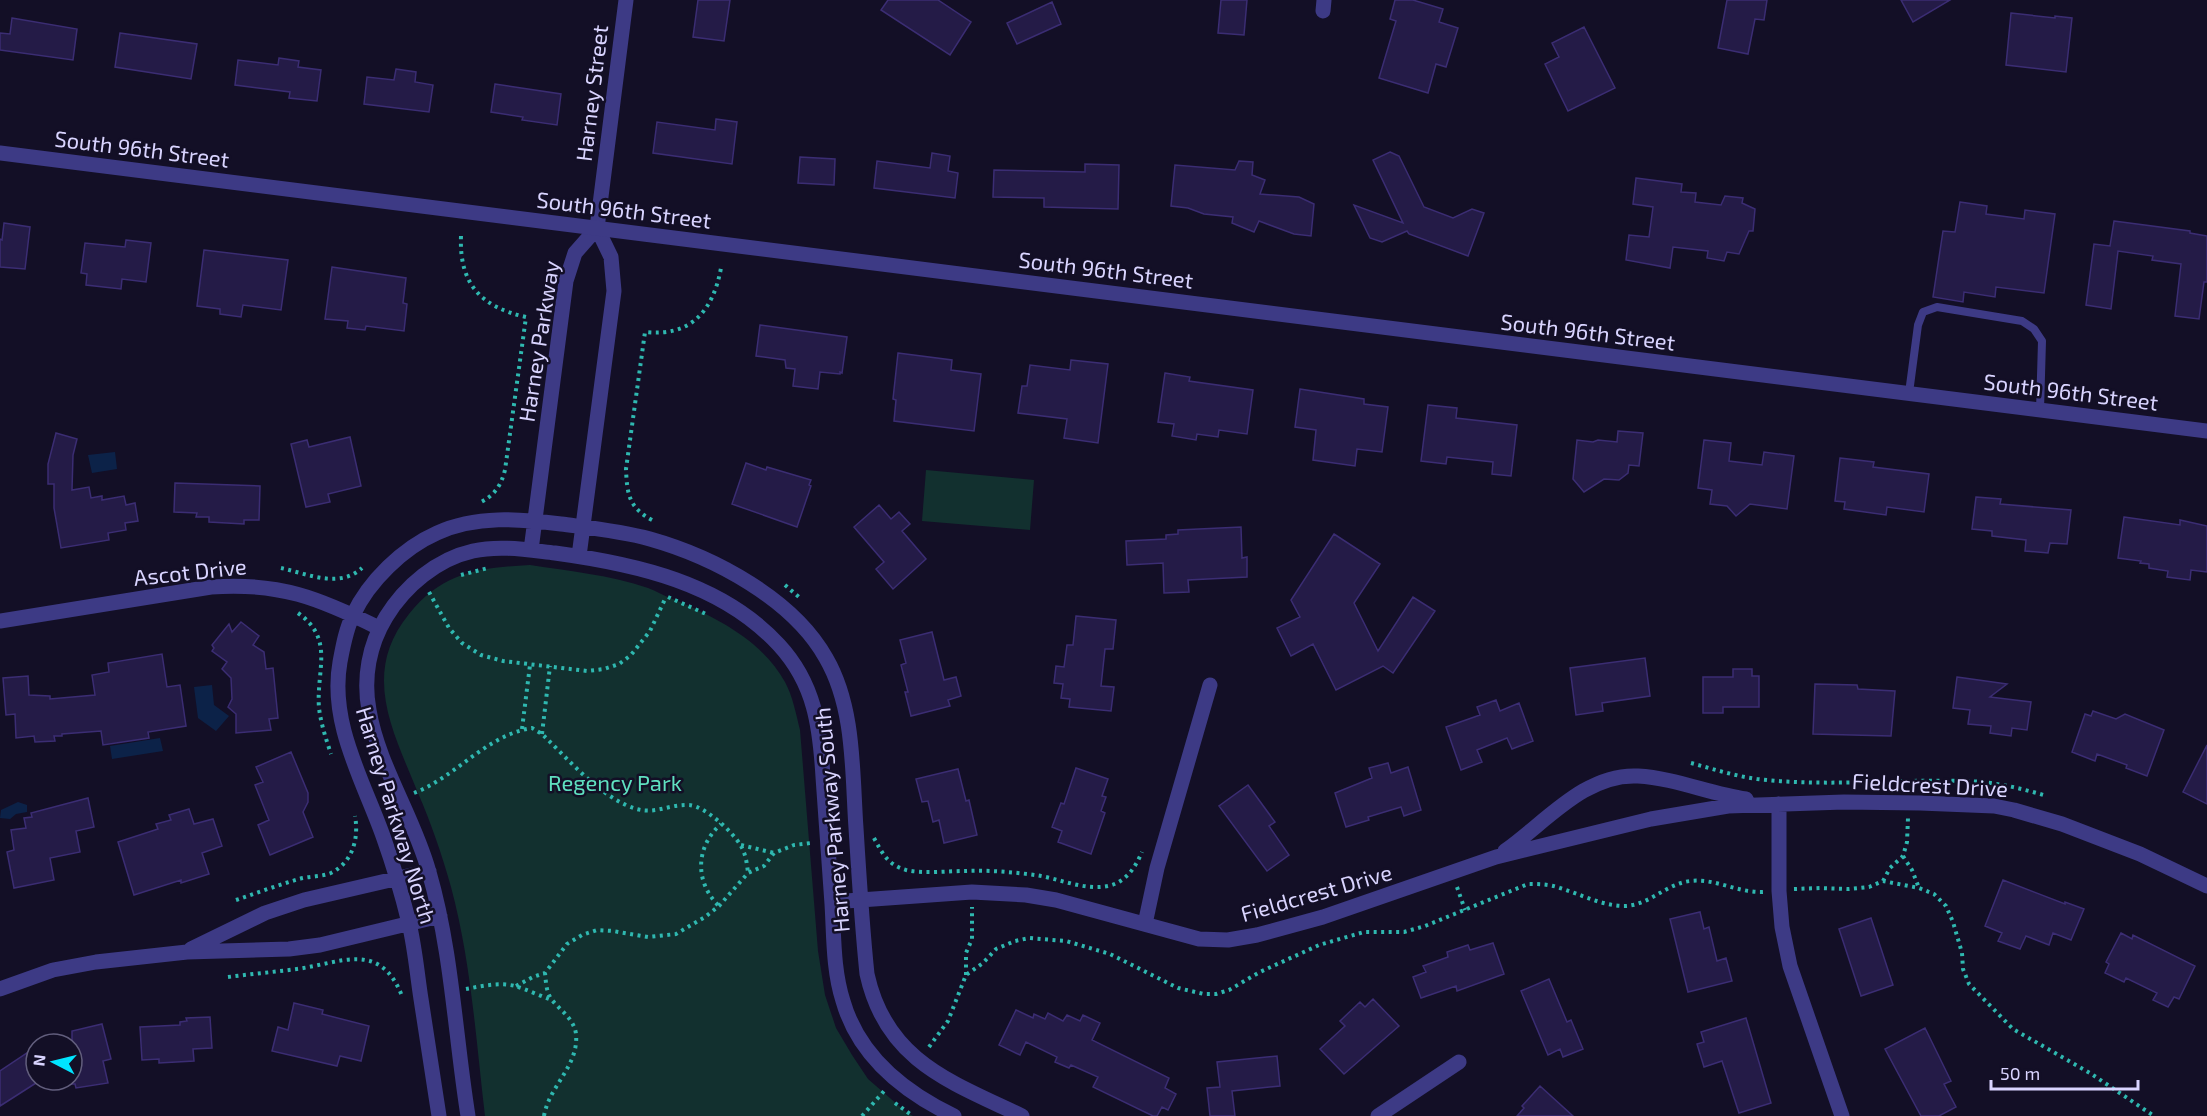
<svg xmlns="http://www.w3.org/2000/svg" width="2207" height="1116" font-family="'Exo 2',sans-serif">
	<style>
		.green { fill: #12302f }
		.water { fill: #0c2248 }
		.building { fill: #241b47; stroke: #3b2d73; stroke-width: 1.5 }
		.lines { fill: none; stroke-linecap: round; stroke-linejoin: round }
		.path { stroke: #2fb8b0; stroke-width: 4; stroke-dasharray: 3 4.5; stroke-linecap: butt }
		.service { stroke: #3d3a85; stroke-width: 8 }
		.minor { stroke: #3d3a85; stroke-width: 15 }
		.tertiary { stroke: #3d3a85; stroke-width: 15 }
		.labels { text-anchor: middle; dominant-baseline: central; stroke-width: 5; stroke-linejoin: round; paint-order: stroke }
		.street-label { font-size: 22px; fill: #d9d4ff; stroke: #130f26 }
		.park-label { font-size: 22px; fill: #5fe0c0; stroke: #130f26 }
	</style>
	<rect width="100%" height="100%" fill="#130f26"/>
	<path class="green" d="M926,470L1034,480L1030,530L922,521Z
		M530,565C569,571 610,575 648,588C656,591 664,596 673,599C715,617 762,640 785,682C793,697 796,714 800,730L818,951L825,995L836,1028L852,1055L868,1079L906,1112L913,1116H485C476,1040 471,961 451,887C442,855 431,823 418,793C394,733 360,674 409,614C443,572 479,568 530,565Z"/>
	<path class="water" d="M115,452L117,469L92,473L88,455Z
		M212,685L214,705L229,716L216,731L198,718L194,687Z
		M160,738L163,751L112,759L110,746Z
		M18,802L27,805V812L16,814L10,819L0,818L1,810Z"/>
	<path class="building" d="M698,0H730L724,41L693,37Z
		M888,0H938L971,22L950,55L881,10Z
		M1221,0H1247L1244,35L1218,33Z
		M1395,0H1413L1443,9L1439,22L1458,28L1446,67L1436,64L1428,93L1379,78L1396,21L1390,19Z
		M1727,0H1767L1764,20L1755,19L1748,54L1718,48Z
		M1901,0H1950L1913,22Z
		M1052,2L1061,24L1017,44L1007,23Z
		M2011,13L2055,18V16L2072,18L2066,72L2006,65Z
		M12,18L77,29L73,60L0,50V33L10,34Z
		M1584,27L1615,88L1568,111L1545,64L1559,57L1552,43Z
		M120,33L197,44L191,79L115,67Z
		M279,58L299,61L298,67L321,70L317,101L289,98L290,92L235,85L238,60L278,65Z
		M396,69L416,72L415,82L433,85L429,112L364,104L367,77L394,80Z
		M495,84L561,94L557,125L522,120L523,117L491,112Z
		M716,119L737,122L732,164L653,153L657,122L715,130Z
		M1390,152L1399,156L1424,207L1453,218L1472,209L1484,213L1468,256L1409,234L1407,231L1382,242L1370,238L1354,205L1403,223L1373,160Z
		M932,153L950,156L948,171L958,173L955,198L874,188L877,161L930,168Z
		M800,157L835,159L834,185L798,183Z
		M1239,161L1253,162L1252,175L1265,180L1260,194L1299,197L1314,204L1311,236L1294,234L1259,221L1254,232L1232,223L1233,217L1204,214L1188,208L1171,206L1175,165L1235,170Z
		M1085,164L1119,165L1118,209L1044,207V198L993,197L994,170L1085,172Z
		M1636,178L1682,184L1681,192L1696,193L1695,202L1721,205L1725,196L1743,198L1742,203L1755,209L1753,231H1749L1739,254L1727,252L1724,261L1707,258L1708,251L1673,247L1670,268L1626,260L1629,235L1649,237L1653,207L1633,204Z
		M1960,202L1987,206L1986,214L2024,219L2025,210L2055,214L2044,293L1996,287L1995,297L1964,292L1963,302L1933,297L1943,231L1955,232Z
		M2114,221L2190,231V233L2207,236V282H2204L2199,319L2175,316L2181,264L2152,260L2153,256L2118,251L2111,309L2086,305L2094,244L2110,246Z
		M4,223L30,227L25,269L0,267V239L2,240Z
		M126,240L151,243L146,282L122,279L121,289L86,285L87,274L81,273L85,243L125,247Z
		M204,250L288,260L281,310L243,305L241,317L220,314V309L197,306Z
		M332,267L406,278L403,303L407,304L404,331L366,326L365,330L347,328L348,321L325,319Z
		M760,325L847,337L842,373L840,372V374L820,372L818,389L793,386L795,369L786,368L785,360L756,356Z
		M898,353L952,360L951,370L981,374L974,431L894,421L896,400L893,399Z
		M1071,360L1108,364L1098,443L1064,438L1067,419L1018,413L1022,386H1027L1030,365L1070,370Z
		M1165,373L1190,377L1189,381L1253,390L1247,434L1219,430L1218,437L1197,434L1196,440L1172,436L1174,424L1158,422Z
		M1300,389L1364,399V404L1388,407L1382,452L1357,449L1355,466L1313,460L1316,430L1295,427Z
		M1428,405L1457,408L1456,418L1517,425L1511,476L1492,474L1493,462L1447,457L1446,464L1421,461Z
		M1618,431L1643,433L1639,466L1629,465L1628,473L1619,480L1604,479L1584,492L1573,479L1577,440L1593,442L1598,440L1617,442Z
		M56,433L77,439L73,455L72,490L89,487L91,498L102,496V500L124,496L126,505L135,503L138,521L125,523L126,530L108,533L109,540L61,548L54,508V484H48V464Z
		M350,437L361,486L328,494L330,502L306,507L291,444L307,440L309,447Z
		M1704,440L1731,443L1729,461L1762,465L1764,452L1794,456L1787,509L1750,504L1736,516L1727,506L1710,504L1712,490L1698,488Z
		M1840,458L1874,462L1873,467L1929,474L1924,512L1887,507L1886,515L1844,509L1845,502L1835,501Z
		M746,463L766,470L767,467L811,480L809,485L811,486L797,527L732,504Z
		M175,483L260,486L259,520H244V524L209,522V517H196L197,513L174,512Z
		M1976,497L2001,499L2000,504L2071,510L2067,544L2050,543L2048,553L2025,551L2026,540L1992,536V531L1972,529Z
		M879,505L891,519L899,512L910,524L902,531L926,559L893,589L876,569L884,562L854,527Z
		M2124,517L2180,525V520L2207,526V572L2191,570L2190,580L2167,577L2168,571L2149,568V564L2140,563L2141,561L2118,558Z
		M1241,527L1242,558L1247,557V577L1188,580L1189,592L1164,593L1163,563L1127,565L1126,541L1166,539V535L1178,534V530Z
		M1334,534L1380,564L1354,603L1378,651L1413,597L1435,611L1393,673L1383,666L1336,690L1313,644L1291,656L1277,628L1300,617L1291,600Z
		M1076,616L1116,620L1113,649H1105L1101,686L1114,687L1111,711L1069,707L1070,699L1061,698L1063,684L1054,683L1056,666L1064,667L1067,645H1073Z
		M241,622L259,636L253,645L264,652L266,669L273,668L278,718L269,719L271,730L236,733V714L228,707L232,699L231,678L222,669L227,662L212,651L214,648L212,645L229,624L232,632Z
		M932,632L944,680L956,677L961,696L948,700L950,706L911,716L905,692H908L901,665L906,663L900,640Z
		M162,654L167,687L180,685L186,726L148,732L149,738L103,745L101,731L62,734V736H54L55,741L35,742L34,736L16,738L15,714L6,715L3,678L28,676L29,695L50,696V699L95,695L92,675L109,672L108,663Z
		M1645,658L1650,696L1602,703L1603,711L1576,715L1570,668Z
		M1733,669H1752V676H1759V707H1723V713H1703V677H1733Z
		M1957,677L2007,684L1990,697L2031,702L2027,730L2012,728L2011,736L1990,733L1991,726L1968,724L1970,710L1953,708Z
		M1815,684L1857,685L1858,689L1895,691L1891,736L1813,734Z
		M1496,700L1500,711L1519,703L1533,741L1512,749L1507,738L1477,750L1482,762L1461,770L1446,727L1480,715L1477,707Z
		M2093,711L2116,719L2125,714L2164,730L2147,776L2126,768L2127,765L2097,754L2095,761L2072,752L2085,714L2091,716Z
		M2207,745V804L2183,792Z
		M291,752L308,793V802L303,812L313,837L270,855L258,825L269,820L255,785L263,782L256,767Z
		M1388,763L1391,773L1408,767L1421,810L1404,816L1401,807L1368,817L1369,820L1346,827L1335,793L1372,778L1369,768Z
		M1076,768L1108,779L1102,796L1106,797L1101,811L1105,813L1091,854L1058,842L1062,831L1052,827L1061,803L1064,804Z
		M958,769L966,801L969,800L977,835L944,843L939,820L933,822L928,801L922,802L916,779Z
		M1248,785L1275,822L1269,826L1289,855L1267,871L1219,806Z
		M88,798L94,827L76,831L80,852L50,858L54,880L14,888L7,852L14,850L11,830L26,828L24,818L32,817L31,813Z
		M189,809L194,824L213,819L222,846L202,853L209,874L181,883V880L134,895L118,842L158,829L156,824L171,820L169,815Z
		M2003,880L2065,904V902L2084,909L2071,940L2053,933L2049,945L2026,936L2020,949L1998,941L2002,933L1985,926Z
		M1700,912L1704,929L1709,927L1717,961L1726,958L1732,981L1688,992L1670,919Z
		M1871,918L1893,985L1861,996L1839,929Z
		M2121,933L2132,939L2133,935L2195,966L2179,999L2174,997L2168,1007L2153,1000L2157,993L2126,978L2124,982L2105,973L2109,964L2106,962Z
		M1493,943L1504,974L1457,991L1456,986L1421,998L1413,977L1426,972L1423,966L1448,957L1447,952L1468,945L1470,950Z
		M1549,979L1567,1022L1571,1020L1583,1049L1563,1057L1560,1049L1548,1055L1521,991Z
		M1373,999L1399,1026L1344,1074L1320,1049L1345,1026L1340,1021L1360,1002L1365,1007Z
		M294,1003L323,1010L322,1014L369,1026L361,1061L340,1056L337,1066L272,1051L278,1027L288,1030Z
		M1016,1010L1033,1018L1034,1014L1045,1019L1048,1013L1063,1021L1067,1015L1080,1021L1083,1015L1100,1023L1092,1040L1169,1078L1165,1088L1176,1094L1168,1110L1162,1107L1157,1116H1153L1093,1087L1098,1077L1071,1065L1069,1068L1055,1062L1057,1057L1026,1042L1020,1055L999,1045Z
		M210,1017L212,1048L193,1049L194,1061L159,1063V1059L142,1060L140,1027L180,1025V1022L187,1021L186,1018Z
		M1746,1018L1771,1103L1739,1113L1722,1061L1704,1067L1697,1044L1704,1042L1701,1032Z
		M102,1024L111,1059L103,1061L108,1083L76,1088L75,1084H72V1031Z
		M1925,1028L1951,1081L1944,1084L1956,1107L1939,1116H1921L1885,1049Z
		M36,1047V1083L0,1106V1071Z
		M1277,1056L1280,1086L1232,1091L1235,1116H1210L1207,1088L1220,1087L1217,1062Z
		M1540,1086L1573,1116H1517L1524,1108L1522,1106Z"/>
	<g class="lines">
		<path class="path" d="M461,236C459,284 481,307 526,317L505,470C501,486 494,496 479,503
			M652,520C629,508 627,494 626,469L645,332C691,337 713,311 721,268
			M281,568C308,574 339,589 362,568
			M461,575L488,568
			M785,585L800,598
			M429,592L449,628L462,643L481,655L503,661L587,671L604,669L619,664L631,655L650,631L666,597
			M668,597L706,614
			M298,613C335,639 316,670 319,708C321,724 326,739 331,754
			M522,729L530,665
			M542,734L550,666
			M1691,763C1713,769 1735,776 1757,779C1825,787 1894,779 1962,781C1991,781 2020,788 2047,796
			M414,793C456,777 486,735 532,728L542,734C567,758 595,791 626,805C653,818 665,804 689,805C705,806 733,832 741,846C746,855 747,864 748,873
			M874,838C882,853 888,865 906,870C924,874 947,871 966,871C989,870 1012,872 1035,875C1058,878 1084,891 1108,886C1126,882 1135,868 1142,852
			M741,845L774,853
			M1903,856L1912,870L1919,888
			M1883,881L1890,868L1903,856L1907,842L1908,818
			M1457,887L1465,910
			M1794,889L1820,888L1849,889L1869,887L1883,881L1919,888L1934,894L1946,906L1953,922L1962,953L1963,969L1969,984L2013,1029L2090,1073L2154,1116
			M236,900C257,893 278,885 299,879C309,876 321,877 331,873C353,862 359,838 355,816
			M718,905C695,882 695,847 721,824
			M966,975V953L972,939V907
			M228,977C251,974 274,972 297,969C341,963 380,940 402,996
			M516,986L533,977L545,973L567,944L582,935L597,930L613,931L648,937L676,934L705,917L719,906L748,873L764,866L774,853L794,845L811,843
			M466,989C482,986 499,982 515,986C526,989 540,996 552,1000
			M929,1047L948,1021L966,975L983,963L996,949L1015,941L1029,938L1066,941L1110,954L1178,988L1204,994H1216L1229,990L1260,972L1319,945L1364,932H1404L1425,926L1528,884C1539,884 1549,884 1560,888C1580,894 1600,905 1622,906C1648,907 1665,884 1690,881C1715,878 1738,893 1763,892
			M895,1103L913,1116
			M544,1116C549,1086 579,1066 576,1034C574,1019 561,1011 552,1000C546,992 546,982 545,973
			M862,1116L885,1090"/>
		<path class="service" d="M1909,393L1918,325L1923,312L1937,307L2022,321L2034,329L2042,341L2040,410"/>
		<path class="minor" d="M1323,11L1324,0
			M597,228L626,0
			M531,550L566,281L575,253L597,228
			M579,556L614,291L611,257L597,228
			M0,621L211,587C279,582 319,598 379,628
			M1779,804V891L1782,927L1790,966L1842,1116
			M1505,851C1545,823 1585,773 1638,776C1675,778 1710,794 1746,799
			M832,902L972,892L1026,895L1056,900L1199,939L1228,940L1257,935L1323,917L1496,857L1651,819L1728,806L1844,802L1920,803L1994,806L2014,810L2062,824L2140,854L2207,886
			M1145,924L1157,868L1210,685
			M191,949L265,913L304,900L429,871
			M0,989L53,970L96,962L187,952L289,949L320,945L440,916
			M439,1116C433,1077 427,1038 421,999C417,973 415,948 409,923C402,894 393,864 383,836C363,780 329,723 340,662C343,646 346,629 353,615C369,581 403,548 437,533C476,515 520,519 561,524C591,528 621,531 650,539C714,557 793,599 826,658C855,708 852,772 856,828C859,877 862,926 867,974C886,1061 951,1082 1022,1116
			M468,1116C455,1035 452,951 429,872C414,817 378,765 369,710C363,678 369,645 386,617C405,586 437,559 473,551C500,545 528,550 555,553C636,564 722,583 779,645C815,684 820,727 823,777C826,820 829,862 832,904C834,936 833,970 843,1001C859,1057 904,1092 954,1116
			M1378,1116L1459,1062"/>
		<path class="tertiary" d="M0,153L2207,431"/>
	</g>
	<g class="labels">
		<g class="street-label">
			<text transform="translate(591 93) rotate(-83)">Harney Street</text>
			<text transform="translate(142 148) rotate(7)">South 96th Street</text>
			<text transform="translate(624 209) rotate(7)">South 96th Street</text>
			<text transform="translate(1106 269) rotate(7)">South 96th Street</text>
			<text transform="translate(1588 331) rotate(7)">South 96th Street</text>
			<text transform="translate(538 341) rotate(-81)">Harney Parkway</text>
			<text transform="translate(2071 391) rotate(7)">South 96th Street</text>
			<text transform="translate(190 571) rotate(-6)">Ascot Drive</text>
			<text transform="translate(1930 784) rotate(3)">Fieldcrest Drive</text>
			<text transform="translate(397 815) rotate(73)">Harney Parkway North</text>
			<text transform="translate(831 820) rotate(-95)">Harney Parkway South</text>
			<text transform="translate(1316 892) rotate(-16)">Fieldcrest Drive</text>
		</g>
		<g class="park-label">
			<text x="615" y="782">Regency Park</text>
		</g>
	</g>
	<g transform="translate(54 1062) rotate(277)"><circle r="28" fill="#130f26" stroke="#625e7d" stroke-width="1.5"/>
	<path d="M0-4.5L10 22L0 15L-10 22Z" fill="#00e5ff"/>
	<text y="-9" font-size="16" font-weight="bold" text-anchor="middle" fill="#d9d4ff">N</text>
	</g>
	<path d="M1991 1080v9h147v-9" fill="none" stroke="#d9d4ff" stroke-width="3"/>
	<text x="2000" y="1080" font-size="18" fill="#d9d4ff" stroke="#130f26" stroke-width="4.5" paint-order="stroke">50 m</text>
</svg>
